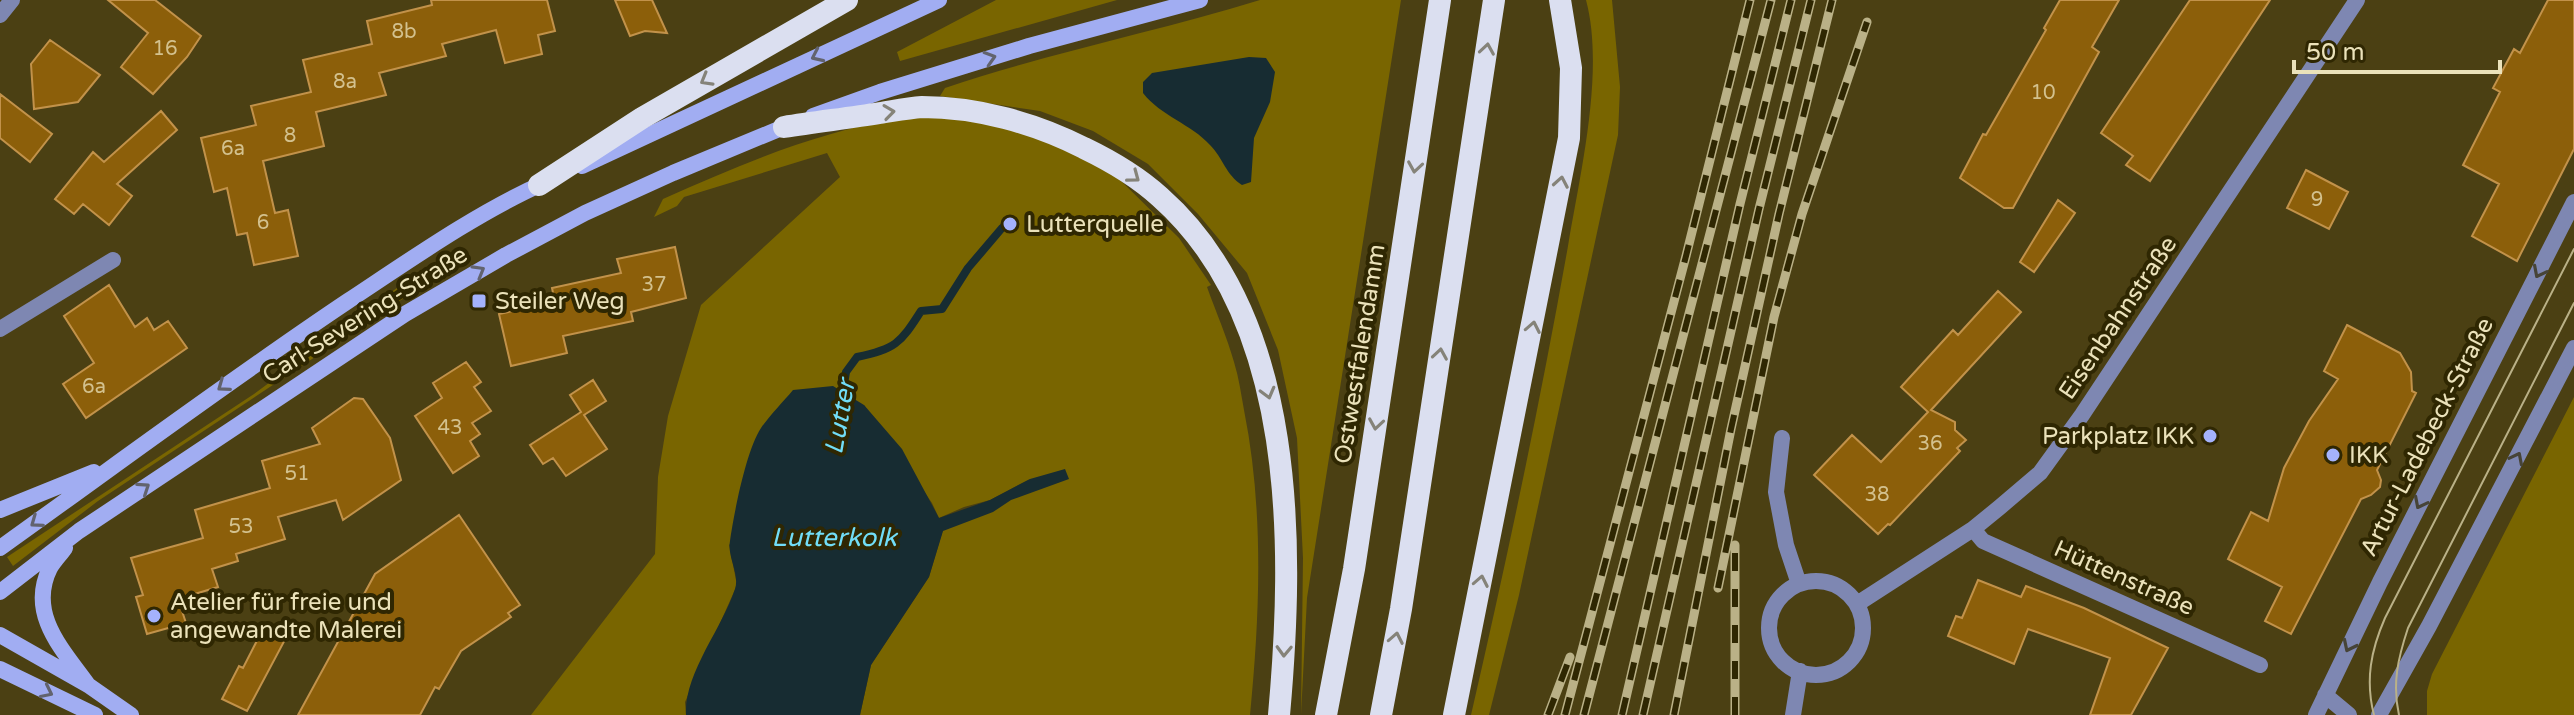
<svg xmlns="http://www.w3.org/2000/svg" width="2574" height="715" font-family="'Varela Round',sans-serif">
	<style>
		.green { fill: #796500 }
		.water { fill: #172c32 }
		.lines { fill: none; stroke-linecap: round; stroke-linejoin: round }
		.stream { stroke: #172c32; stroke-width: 8 }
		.building { fill: #8c5f0a; stroke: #c2924a; stroke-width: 2 }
		.minor { stroke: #7e87b2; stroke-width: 16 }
		.tertiary { stroke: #7e87b2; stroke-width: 16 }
		.secondary { stroke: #a1adf2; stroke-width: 16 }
		.trunk { stroke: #dbdff0; stroke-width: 22 }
		.tram { stroke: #bab187; stroke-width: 2 }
		.rail-casing { stroke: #bab187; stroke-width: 9 }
		.rail { stroke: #2f2702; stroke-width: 6; stroke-dasharray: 18; stroke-linecap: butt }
		.oneway { stroke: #858379 }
		.oneway2 { stroke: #62636e }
		.oneway3 { stroke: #474437 }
		.poi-dot { fill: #a4b2fc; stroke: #2f2702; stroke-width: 3 }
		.labels { text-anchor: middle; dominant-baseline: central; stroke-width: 8; stroke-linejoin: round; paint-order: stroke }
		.number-label { font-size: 20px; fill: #d3c18e }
		.poi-label { font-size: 24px; fill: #ebe2ba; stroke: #2f2702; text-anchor: start }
		.street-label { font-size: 24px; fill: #ebe2ba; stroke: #2f2702 }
		.water-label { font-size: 26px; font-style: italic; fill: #71ddf7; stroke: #2f2702 }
	</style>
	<rect width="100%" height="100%" fill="#4b4013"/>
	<path class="green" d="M996,0H1117L900,61L897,52Z
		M1260,0H1401L1307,598L1301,715L1303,558L1297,438L1278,350L1247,273L1198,214L1148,164L1093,131L1040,111L940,96L945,88C1048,53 1156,32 1260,0Z
		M1586,0H1612L1620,87L1618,135L1519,595L1489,715H1471C1507,559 1540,404 1568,246C1580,174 1605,71 1586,0Z
		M903,118H965L1030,133L1113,173L1179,238L1211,285L1207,287C1216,312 1227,337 1234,362C1239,378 1241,394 1244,410C1264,510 1260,614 1250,715H860L871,665L929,577L943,530C982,513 999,513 1030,479L990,500L964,507L939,518L932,503L864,405L729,545L737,585L685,702L686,715H531L655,554L658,477L668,416L701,305L840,177L827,153L684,197L677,206L654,217L663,199C742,164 818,131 903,118Z
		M409,279L416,290L98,501L13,566L7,557L254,394Z
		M2574,397V715H2427V691L2432,674Z"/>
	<path class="water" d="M1249,57L1266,58L1275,72L1270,102L1254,138L1251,182L1242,185C1226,175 1223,158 1210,145C1191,124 1161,116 1143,93V82L1152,73Z
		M833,386L864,405L902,449L939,518L990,500L1030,479L1065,469L1069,479L1011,500L993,512L943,531L929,577L871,665L860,715H686C684,673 722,629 735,589C740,574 727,557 730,541C734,513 746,451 761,428C770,415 783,402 793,390Z"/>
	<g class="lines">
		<path class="stream" d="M841,402L846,372L857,357C895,349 900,344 921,311L942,309L968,268L1002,228"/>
	</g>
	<path class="building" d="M108,0H155L201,36L187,57L153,94L121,67L148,33Z
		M431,0H547L555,31L538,35L542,54L505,63L496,30L442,44L446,56L379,73L386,95L316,112L324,146L263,161L275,213L288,210L298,256L254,265L247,233L237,235L227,188L214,192L201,138L256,125L251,106L311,92L303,60L372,44L367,21L432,5Z
		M615,0H652L667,33L645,31L630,36Z
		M2060,0H2119L2092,47L2099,52L2013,208H2004L1960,178L1983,134L1986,135L2046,30L2044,28Z
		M2190,0H2270L2150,181L2126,165L2133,156L2101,133Z
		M2548,0H2574V149L2517,261L2472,236L2499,184L2463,165L2500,92L2493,88L2514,49L2520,53Z
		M50,40L100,75L78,102L34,109L31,64Z
		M0,94L52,134L30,162L0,138Z
		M161,111L177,130L117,184L132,196L109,225L83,204L74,214L55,199L93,152L104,162Z
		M2306,170L2348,192L2329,229L2287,208Z
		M2058,200L2075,213L2034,272L2020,262Z
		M675,247L686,298L631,312L633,321L563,336L567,353L511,366L499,314L555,302L552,288L621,273L617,259Z
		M109,285L135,327L147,318L154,330L168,321L187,348L86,418L63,384L94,363L64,316Z
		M1998,291L2021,312L1931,410L1955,422V430L1966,440L1957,448L1960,451L1890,525L1888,524L1878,534L1814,475L1852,435L1881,462L1928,412L1901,387L1953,330L1958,335Z
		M2347,325L2400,353L2411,372L2412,391L2416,393L2377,470L2381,480L2380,487L2371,495L2361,499L2291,634L2265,621L2282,587L2228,559L2251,512L2268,521L2284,468L2309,421L2338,379L2324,371Z
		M466,362L481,382L474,387L491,411L472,423L480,434L470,441L479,456L453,473L415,416L442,398L433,383Z
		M593,380L606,401L584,415L607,449L566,476L553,458L543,464L530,445L581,412L570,395Z
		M354,398L363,399L390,438L401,480L343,520L336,500L278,517L285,539L236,554L238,561L212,569L218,587L178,599L186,623L147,634L136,597L143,595L131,558L203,538L195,510L270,488L262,461L320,444L312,428Z
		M459,515L520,605L508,613L511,617L461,651L439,689L435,687L420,715H298L375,574Z
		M1978,580L2021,597L2026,586L2084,608L2168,648L2131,715H2090L2110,658L2028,629L2014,664L1948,636L1956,616L1962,618Z
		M266,623L288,634L247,711L222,699L239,666L243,668Z"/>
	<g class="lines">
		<path class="minor" d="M0,15L12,0
			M0,329L113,260
			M1782,438L1776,492L1786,545L1799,584
			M1973,529L1983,541L2260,665
			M1769 628a47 47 0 1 1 94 0a47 47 0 1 1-94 0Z
			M1857,604L1973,529L2000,507L2040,473L2082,415L2357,0
			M1793,715L1800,671"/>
		<path class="tertiary" d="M2325,695L2349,715
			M2316,715L2380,582L2574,202
			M2379,715L2429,626L2574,348"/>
		<path class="secondary" d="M813,116L880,92L1029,46L1200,0
			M582,166L939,0
			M0,510L94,472
			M0,548C116,465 230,380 348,301C410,260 478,212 546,182
			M65,548C61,554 54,561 50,568C27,614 63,650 88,685
			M0,592L79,531L405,314L506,255L585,213L673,173L791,124
			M0,635L88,685L131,715
			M0,669L95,715"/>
		<path class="trunk" d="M784,127C816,122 848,118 880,113C893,111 908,108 922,107C977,107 1035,123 1084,148C1111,161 1138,177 1160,197C1298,319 1294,548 1279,715
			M539,185L642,118L847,0
			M1326,715L1354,569L1440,0
			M1381,715L1401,609L1494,0
			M1454,715L1569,138L1571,68L1560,0"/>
		<path class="tram" d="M2374,715C2365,680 2371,650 2385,618L2574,249
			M2399,715C2392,684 2398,658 2408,628L2574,303"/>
		<defs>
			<path id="rail" d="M1718,588L1774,317L1802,214L1867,22
				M1548,715L1570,657
				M1565,715L1686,256L1750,0
				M1584,715L1771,0
				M1622,715L1740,204L1791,0
				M1643,715L1759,209L1811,0
				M1674,715L1731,429L1779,214L1832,0
				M1735,715V545"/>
		</defs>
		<use href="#rail" class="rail-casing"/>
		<use href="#rail" class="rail"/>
	</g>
	<defs><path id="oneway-chevron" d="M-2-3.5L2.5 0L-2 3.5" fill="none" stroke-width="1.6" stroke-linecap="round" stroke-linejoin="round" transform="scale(2)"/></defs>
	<g class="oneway">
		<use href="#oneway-chevron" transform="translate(1487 49) rotate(-81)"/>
		<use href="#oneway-chevron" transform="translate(706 80) rotate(150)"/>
		<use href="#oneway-chevron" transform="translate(889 112) rotate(-8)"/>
		<use href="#oneway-chevron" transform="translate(1415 167) rotate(99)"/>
		<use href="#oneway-chevron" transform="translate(1134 177) rotate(37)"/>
		<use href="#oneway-chevron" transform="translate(1561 182) rotate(-80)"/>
		<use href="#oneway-chevron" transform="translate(1533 327) rotate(-79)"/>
		<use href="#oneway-chevron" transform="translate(1440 354) rotate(-81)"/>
		<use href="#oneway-chevron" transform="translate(1268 393) rotate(75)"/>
		<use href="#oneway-chevron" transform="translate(1376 424) rotate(99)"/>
		<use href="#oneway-chevron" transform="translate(1481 581) rotate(-79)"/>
		<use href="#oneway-chevron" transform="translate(1396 638) rotate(-79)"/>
		<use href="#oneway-chevron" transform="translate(1284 651) rotate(92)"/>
	</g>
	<g class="oneway2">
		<use href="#oneway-chevron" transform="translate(817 56) rotate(155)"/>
		<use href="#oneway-chevron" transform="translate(990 58) rotate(-17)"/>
		<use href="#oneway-chevron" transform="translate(479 271) rotate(-30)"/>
		<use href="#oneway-chevron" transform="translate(223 386) rotate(144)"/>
		<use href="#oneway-chevron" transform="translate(144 488) rotate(-34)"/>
		<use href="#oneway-chevron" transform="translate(36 522) rotate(144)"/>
		<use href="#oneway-chevron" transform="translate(47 692) rotate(26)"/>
	</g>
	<g class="oneway3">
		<use href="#oneway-chevron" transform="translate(2539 272) rotate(117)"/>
		<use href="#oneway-chevron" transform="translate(2517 458) rotate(-63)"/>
		<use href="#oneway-chevron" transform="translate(2420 503) rotate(117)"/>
		<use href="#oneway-chevron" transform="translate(2349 646) rotate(116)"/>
	</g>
	<g class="poi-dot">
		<circle cx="1010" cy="224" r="8"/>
		<rect x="471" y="293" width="16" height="16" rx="4"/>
		<circle cx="2210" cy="436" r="8"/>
		<circle cx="2333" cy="455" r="8"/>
		<circle cx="154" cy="616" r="8"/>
	</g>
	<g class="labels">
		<g class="number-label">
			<text x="404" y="32">8b</text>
			<text x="165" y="49">16</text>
			<text x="345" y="82">8a</text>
			<text x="2043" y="93">10</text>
			<text x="290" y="136">8</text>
			<text x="233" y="149">6a</text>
			<text x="2317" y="200">9</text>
			<text x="263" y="223">6</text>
			<text x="654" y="285">37</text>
			<text x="94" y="387">6a</text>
			<text x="450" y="428">43</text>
			<text x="1930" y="444">36</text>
			<text x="297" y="474">51</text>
			<text x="1877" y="495">38</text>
			<text x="241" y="527">53</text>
		</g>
		<g class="poi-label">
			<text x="1026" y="224">Lutterquelle</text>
			<text x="495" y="301">Steiler Weg</text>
			<text x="2194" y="436" text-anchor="end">Parkplatz IKK</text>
			<text x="2349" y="455">IKK</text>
			<text x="170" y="602">Atelier für freie und<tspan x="170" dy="28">angewandte Malerei</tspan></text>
		</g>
		<g class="street-label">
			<text transform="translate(365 315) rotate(-32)">Carl-Severing-Straße</text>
			<text transform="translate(2118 318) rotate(-56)">Eisenbahnstraße</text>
			<text transform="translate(1360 354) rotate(-81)">Ostwestfalendamm</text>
			<text transform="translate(2427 437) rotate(-63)">Artur-Ladebeck-Straße</text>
			<text transform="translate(2124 578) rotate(24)">Hüttenstraße</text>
		</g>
		<g class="water-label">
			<text transform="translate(840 417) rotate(-80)">Lutter</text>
			<text x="834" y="537">Lutterkolk</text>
		</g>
	</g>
	<path d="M2294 60v12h206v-12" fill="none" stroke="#ebe2ba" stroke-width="4"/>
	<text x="2306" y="60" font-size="24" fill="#ebe2ba" stroke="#2f2702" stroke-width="6" paint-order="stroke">50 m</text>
</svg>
